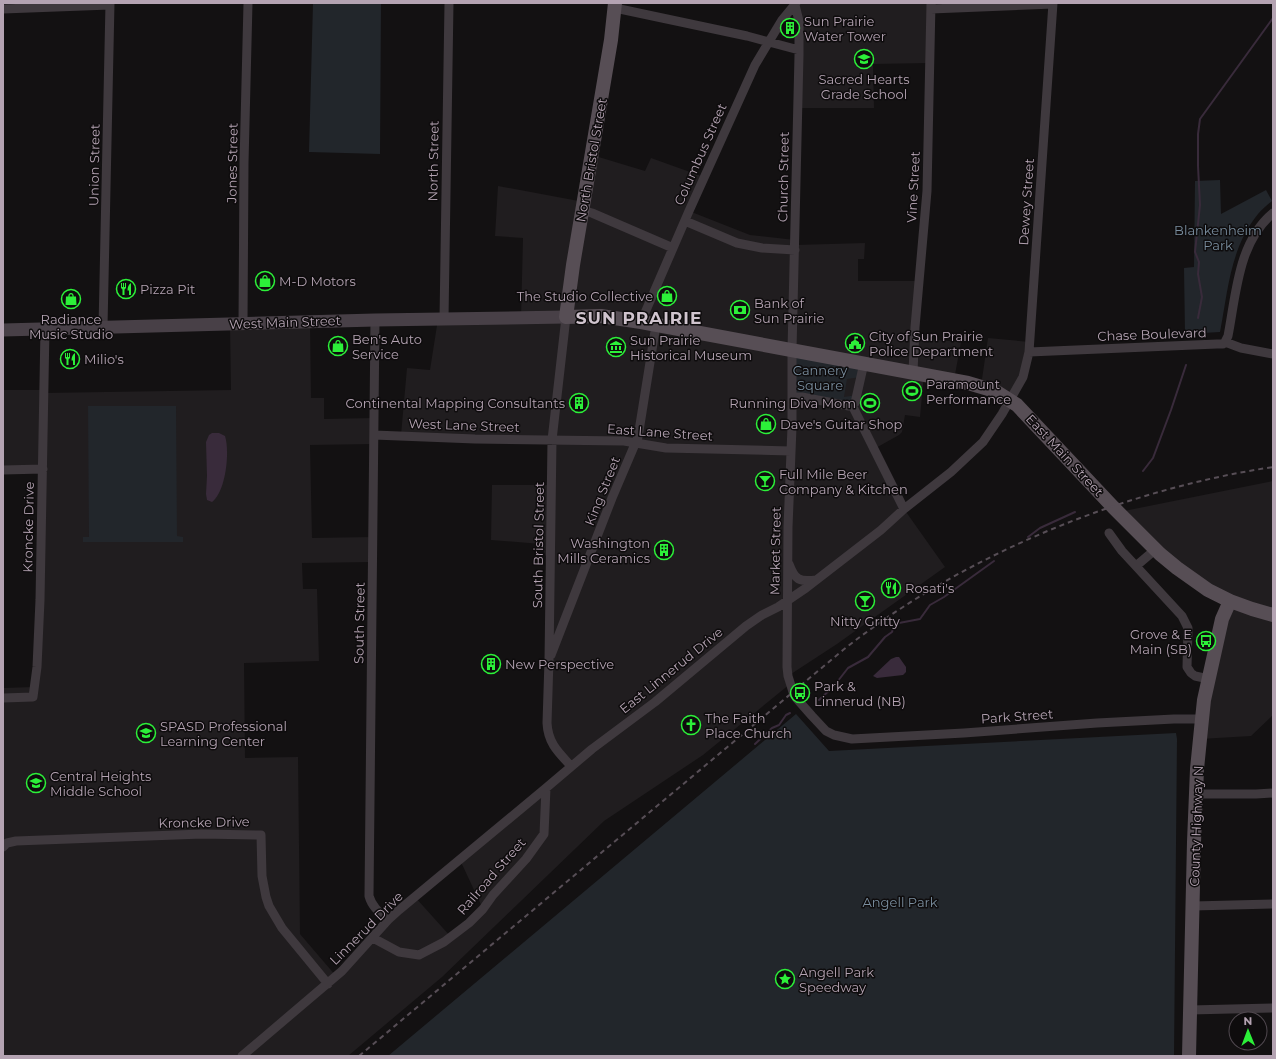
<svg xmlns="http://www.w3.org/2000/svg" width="1276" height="1059" font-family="Montserrat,sans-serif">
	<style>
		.built { fill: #201d1f }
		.green { fill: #22262b }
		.water { fill: #392b3b }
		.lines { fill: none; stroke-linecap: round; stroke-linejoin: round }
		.stream { stroke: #392b3b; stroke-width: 2 }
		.minor { stroke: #3f393e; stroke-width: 9 }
		.secondary { stroke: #484047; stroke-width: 13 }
		.primary { stroke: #574e55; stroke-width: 14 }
		.rail { stroke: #574e56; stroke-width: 2; stroke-dasharray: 5 4; stroke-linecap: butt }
		.labels { text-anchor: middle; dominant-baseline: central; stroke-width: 3; stroke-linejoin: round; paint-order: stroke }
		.poi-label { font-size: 13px; fill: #b4a3b2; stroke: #0e0c0d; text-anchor: start }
		.street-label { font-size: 13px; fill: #b4a3b2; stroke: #0e0c0d }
		.park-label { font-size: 13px; fill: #7a8e9f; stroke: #0e0c0d }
		.district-label { font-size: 17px; font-weight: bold; letter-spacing: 1px; fill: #d0c4ce; stroke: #0e0c0d }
	</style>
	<rect width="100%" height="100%" fill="#131112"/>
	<path class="built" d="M796,3H931L929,63L873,64L874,108H798Z
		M592,155L645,171L651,158L704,177L689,211L750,235L795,240V245L865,243L864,259H858V281H919L915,338L961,342L954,380L924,374L920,417L905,415L902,432L899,435L874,449L904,509L945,567L837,644L788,676L790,684L703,755L604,821L442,977L348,1056H3V688L34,687L43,469L3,470V390H44V393L231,390L230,324L310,322L311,398H324V419L374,418V444L310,445L312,538L373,537V562L302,563L303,589H317L319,661L244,663L245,758L298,757L300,934L336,976L415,897L451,937L483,909L460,860L571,766L550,739V567L541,544L491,540L492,485H551L552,441L401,435L407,368L430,370L438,319L521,318L523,238L495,236L498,186L584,202Z
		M988,338L1030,342L1029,352L1009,399L981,386Z
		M1273,481V715L1251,736L1200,739L1227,609L1208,590L1119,512Z"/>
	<path class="green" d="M313,3H381L380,154L309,152Z
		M1220,180L1221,214L1266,190L1272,201C1267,205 1262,209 1258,214C1230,248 1228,291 1220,332L1185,334L1184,268L1194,267L1195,181Z
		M792,350L864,363L861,377L847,379L844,397L857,395L855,403L792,397Z
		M88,406H176L177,536L183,537V542H83V537H89Z
		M796,714L829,751L1176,733L1177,739L1174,1056H388Z"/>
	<path class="water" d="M212,433H219L225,436C230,451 226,492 212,502L207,500L206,494L207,476L206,442L209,435Z
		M896,657H899L906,667V672L903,675L877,678L873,676L891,659Z"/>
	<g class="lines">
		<path class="stream" d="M1198,318L1202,297L1198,274L1199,262L1195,252L1200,205L1198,166V134L1200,119L1273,18
			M1143,471L1153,458L1171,410L1186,365
			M1028,537L1040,528L1075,512
			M819,700L834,686L848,668L868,657L885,637L892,632L894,626L899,623L920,619L930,605L944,597L994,561
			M755,744L772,728L779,725L786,715L790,713"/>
		<path class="minor" d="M795,5L799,21V55L792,350V427L788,527L787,667L788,676L793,692L797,699L812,716L826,731L834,735L852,739L964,733L1097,723L1174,719H1202
			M615,8L747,36L799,50
			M3,9L110,5
			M931,9L1053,4
			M582,210L592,213L673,248
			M685,221L737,243L762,248L795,250
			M566,317L552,440L549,660L547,723C548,743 558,752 571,766
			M444,319L449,3
			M375,320L369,896C372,907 380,913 388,920
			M641,322L689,211L755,65L782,20L796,3
			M243,324L244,163L248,3
			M103,327L110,3
			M1225,342L1228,336C1236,295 1238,242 1273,213
			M1029,352L1217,344H1223L1225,342L1241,348L1273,354
			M913,372L915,327L927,191L931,3
			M792,397H802L849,406L855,403L864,363
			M852,405L904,509
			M374,435L475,439L624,441L666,448L791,451
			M3,470L43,469
			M1109,533L1122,551L1182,616L1188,628L1187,667L1191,673L1195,676L1209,679
			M789,564C795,580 799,582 816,580
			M1136,566L1156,549
			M551,655L612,498L638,437L656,325
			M3,698L33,697L37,667L40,600L45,328
			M1196,794H1256L1273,793
			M3,847L7,843L16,841L202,834L261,835L262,876L266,897L269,906L282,928L328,984
			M1193,906L1273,904
			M373,938L399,952L419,955L444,942L469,923L483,909L493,895L526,859L544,834L546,788
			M1190,1010L1273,1008
			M242,1056L342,971L388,920L399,910L546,788L592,749L655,702L746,626L762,615L778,607L806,588L881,530L904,509L951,472L983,442L1002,414L1023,377L1029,352L1053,3"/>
		<path class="secondary" d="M3,330L375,320L566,317"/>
		<path class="primary" d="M615,3L611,40L573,265L566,317L601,316L641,322L968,383L995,391L1017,405L1113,507L1160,554L1177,568L1208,590L1230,601L1252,609L1273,615
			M1189,1056L1194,842L1197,769L1201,729L1204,700L1222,619L1230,601"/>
		<path class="rail" d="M359,1056L843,650C963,555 1122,490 1273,467"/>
	</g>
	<defs>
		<symbol id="building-ring" viewBox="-11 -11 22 22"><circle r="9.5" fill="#0e0c0d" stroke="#2cf039" stroke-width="1.5"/><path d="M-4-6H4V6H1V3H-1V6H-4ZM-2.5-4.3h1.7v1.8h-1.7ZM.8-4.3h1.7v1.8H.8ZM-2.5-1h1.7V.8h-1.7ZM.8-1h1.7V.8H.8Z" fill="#2cf039"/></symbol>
		<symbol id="school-ring" viewBox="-11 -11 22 22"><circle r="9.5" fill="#0e0c0d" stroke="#2cf039" stroke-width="1.5"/><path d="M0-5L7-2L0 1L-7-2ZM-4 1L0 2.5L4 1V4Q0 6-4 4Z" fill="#2cf039"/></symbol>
		<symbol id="shop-ring" viewBox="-11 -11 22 22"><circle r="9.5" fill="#0e0c0d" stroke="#2cf039" stroke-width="1.5"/><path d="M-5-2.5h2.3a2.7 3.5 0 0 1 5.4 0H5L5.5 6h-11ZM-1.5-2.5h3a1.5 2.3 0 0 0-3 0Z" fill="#2cf039"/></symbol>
		<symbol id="restaurant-ring" viewBox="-11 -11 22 22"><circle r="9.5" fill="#0e0c0d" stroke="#2cf039" stroke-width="1.5"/><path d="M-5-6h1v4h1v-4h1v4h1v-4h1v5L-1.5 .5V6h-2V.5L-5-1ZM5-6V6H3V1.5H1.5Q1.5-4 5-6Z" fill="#2cf039"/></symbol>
		<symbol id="bank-ring" viewBox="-11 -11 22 22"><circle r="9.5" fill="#0e0c0d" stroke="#2cf039" stroke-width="1.5"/><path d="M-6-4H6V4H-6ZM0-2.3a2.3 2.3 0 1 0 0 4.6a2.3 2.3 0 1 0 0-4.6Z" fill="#2cf039"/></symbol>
		<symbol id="civic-ring" viewBox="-11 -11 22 22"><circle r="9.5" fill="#0e0c0d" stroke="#2cf039" stroke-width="1.5"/><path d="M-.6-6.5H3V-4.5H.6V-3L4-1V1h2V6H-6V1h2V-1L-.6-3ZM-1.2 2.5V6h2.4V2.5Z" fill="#2cf039"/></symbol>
		<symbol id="museum-ring" viewBox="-11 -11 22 22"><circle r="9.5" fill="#0e0c0d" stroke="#2cf039" stroke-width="1.5"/><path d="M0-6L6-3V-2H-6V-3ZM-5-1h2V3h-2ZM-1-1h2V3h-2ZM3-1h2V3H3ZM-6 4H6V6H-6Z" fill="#2cf039"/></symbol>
		<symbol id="stadium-ring" viewBox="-11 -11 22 22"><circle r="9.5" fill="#0e0c0d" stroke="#2cf039" stroke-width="1.5"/><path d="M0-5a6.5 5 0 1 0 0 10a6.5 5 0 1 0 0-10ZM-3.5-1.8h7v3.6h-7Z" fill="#2cf039"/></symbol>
		<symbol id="bar-ring" viewBox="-11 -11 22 22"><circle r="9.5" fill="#0e0c0d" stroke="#2cf039" stroke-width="1.5"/><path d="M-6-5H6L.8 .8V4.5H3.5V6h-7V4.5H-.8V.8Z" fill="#2cf039"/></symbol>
		<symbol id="bus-ring" viewBox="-11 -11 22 22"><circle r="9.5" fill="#0e0c0d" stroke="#2cf039" stroke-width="1.5"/><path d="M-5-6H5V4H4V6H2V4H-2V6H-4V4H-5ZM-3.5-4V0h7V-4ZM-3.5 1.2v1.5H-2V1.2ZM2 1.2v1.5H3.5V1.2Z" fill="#2cf039"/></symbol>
		<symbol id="church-ring" viewBox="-11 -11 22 22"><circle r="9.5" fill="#0e0c0d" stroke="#2cf039" stroke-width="1.5"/><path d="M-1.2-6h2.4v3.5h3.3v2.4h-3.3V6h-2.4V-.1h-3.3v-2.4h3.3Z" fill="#2cf039"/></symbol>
		<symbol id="sight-ring" viewBox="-11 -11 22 22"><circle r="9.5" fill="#0e0c0d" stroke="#2cf039" stroke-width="1.5"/><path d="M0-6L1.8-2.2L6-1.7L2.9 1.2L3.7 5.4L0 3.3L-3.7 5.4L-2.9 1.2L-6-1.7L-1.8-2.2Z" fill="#2cf039"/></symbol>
	</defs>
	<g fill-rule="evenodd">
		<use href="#building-ring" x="779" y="17" width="22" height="22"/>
		<use href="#school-ring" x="853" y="48" width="22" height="22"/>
		<use href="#shop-ring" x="254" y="270" width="22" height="22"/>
		<use href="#restaurant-ring" x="115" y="278" width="22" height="22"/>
		<use href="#shop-ring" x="656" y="285" width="22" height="22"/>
		<use href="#shop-ring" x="60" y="288" width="22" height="22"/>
		<use href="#bank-ring" x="729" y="299" width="22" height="22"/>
		<use href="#civic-ring" x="844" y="332" width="22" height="22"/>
		<use href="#shop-ring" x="327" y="335" width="22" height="22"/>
		<use href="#museum-ring" x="605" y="336" width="22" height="22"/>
		<use href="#restaurant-ring" x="59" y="348" width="22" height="22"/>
		<use href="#stadium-ring" x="901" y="380" width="22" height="22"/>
		<use href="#building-ring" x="568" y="392" width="22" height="22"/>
		<use href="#stadium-ring" x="859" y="392" width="22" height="22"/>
		<use href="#shop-ring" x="755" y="413" width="22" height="22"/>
		<use href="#bar-ring" x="754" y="470" width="22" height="22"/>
		<use href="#building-ring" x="653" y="539" width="22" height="22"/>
		<use href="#restaurant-ring" x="880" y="577" width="22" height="22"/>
		<use href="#bar-ring" x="854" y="590" width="22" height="22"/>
		<use href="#bus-ring" x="1195" y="630" width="22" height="22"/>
		<use href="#building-ring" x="480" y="653" width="22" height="22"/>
		<use href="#bus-ring" x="789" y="682" width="22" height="22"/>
		<use href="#church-ring" x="680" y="714" width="22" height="22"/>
		<use href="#school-ring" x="135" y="722" width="22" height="22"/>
		<use href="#school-ring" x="25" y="772" width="22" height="22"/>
		<use href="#sight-ring" x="774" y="968" width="22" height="22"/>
	</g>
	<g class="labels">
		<g class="poi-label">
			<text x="804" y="21">Sun Prairie<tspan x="804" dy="15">Water Tower</tspan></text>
			<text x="864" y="79" text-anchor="middle">Sacred Hearts<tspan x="864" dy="15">Grade School</tspan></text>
			<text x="279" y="281">M-D Motors</text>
			<text x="140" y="289">Pizza Pit</text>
			<text x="653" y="296" text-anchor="end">The Studio Collective</text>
			<text x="754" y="303">Bank of<tspan x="754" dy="15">Sun Prairie</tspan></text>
			<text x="71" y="319" text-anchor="middle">Radiance<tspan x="71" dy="15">Music Studio</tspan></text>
			<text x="869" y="336">City of Sun Prairie<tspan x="869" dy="15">Police Department</tspan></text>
			<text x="352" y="339">Ben's Auto<tspan x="352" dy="15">Service</tspan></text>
			<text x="630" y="340">Sun Prairie<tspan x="630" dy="15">Historical Museum</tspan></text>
			<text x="84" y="359">Milio's</text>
			<text x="926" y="384">Paramount<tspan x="926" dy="15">Performance</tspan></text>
			<text x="565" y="403" text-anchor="end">Continental Mapping Consultants</text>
			<text x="856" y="403" text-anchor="end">Running Diva Mom</text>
			<text x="780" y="424">Dave's Guitar Shop</text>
			<text x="779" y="474">Full Mile Beer<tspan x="779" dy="15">Company &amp; Kitchen</tspan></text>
			<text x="650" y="543" text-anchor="end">Washington<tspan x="650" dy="15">Mills Ceramics</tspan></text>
			<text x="905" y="588">Rosati's</text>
			<text x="865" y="621" text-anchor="middle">Nitty Gritty</text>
			<text x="1192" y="634" text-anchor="end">Grove &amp; E<tspan x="1192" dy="15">Main (SB)</tspan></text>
			<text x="505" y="664">New Perspective</text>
			<text x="814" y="686">Park &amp;<tspan x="814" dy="15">Linnerud (NB)</tspan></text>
			<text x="705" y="718">The Faith<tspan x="705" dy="15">Place Church</tspan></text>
			<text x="160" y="726">SPASD Professional<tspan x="160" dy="15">Learning Center</tspan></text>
			<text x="50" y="776">Central Heights<tspan x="50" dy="15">Middle School</tspan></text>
			<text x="799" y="972">Angell Park<tspan x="799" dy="15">Speedway</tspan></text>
		</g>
		<g class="street-label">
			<text transform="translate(700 154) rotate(-66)">Columbus Street</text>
			<text transform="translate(591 160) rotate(-80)">North Bristol Street</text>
			<text transform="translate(433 161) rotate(-89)">North Street</text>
			<text transform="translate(232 163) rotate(-89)">Jones Street</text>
			<text transform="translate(94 165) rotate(-89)">Union Street</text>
			<text transform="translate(783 177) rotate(-89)">Church Street</text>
			<text transform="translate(913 187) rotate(-87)">Vine Street</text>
			<text transform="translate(1026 202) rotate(-86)">Dewey Street</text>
			<text transform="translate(285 322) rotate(-2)">West Main Street</text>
			<text transform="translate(1152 334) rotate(-2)">Chase Boulevard</text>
			<text transform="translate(464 425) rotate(2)">West Lane Street</text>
			<text transform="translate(660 432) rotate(4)">East Lane Street</text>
			<text transform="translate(1065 455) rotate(47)">East Main Street</text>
			<text transform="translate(602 491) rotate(-68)">King Street</text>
			<text transform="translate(28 527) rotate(-89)">Kroncke Drive</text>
			<text transform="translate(538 545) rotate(-89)">South Bristol Street</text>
			<text transform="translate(775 551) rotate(-89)">Market Street</text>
			<text transform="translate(359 623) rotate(-89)">South Street</text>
			<text transform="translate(671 670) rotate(-39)">East Linnerud Drive</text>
			<text transform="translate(1017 716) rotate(-4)">Park Street</text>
			<text transform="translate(204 822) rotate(-1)">Kroncke Drive</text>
			<text transform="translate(1196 826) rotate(-88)">County Highway N</text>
			<text transform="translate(491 876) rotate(-49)">Railroad Street</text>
			<text transform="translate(366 928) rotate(-45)">Linnerud Drive</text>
		</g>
		<g class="park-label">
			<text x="1218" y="230">Blankenheim<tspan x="1218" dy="15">Park</tspan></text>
			<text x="820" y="370">Cannery<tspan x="820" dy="15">Square</tspan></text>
			<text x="900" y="902">Angell Park</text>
		</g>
		<g class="district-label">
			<text x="639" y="318">SUN PRAIRIE</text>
		</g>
	</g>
	<rect width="1276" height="1059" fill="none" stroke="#b4a3b2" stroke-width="8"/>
	<g transform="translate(1248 1031) rotate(359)"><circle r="19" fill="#0e0c0d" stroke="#50484f"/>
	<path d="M0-3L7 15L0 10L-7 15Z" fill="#2cf039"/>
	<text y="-6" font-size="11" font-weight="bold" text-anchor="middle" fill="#b4a3b2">N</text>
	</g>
</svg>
